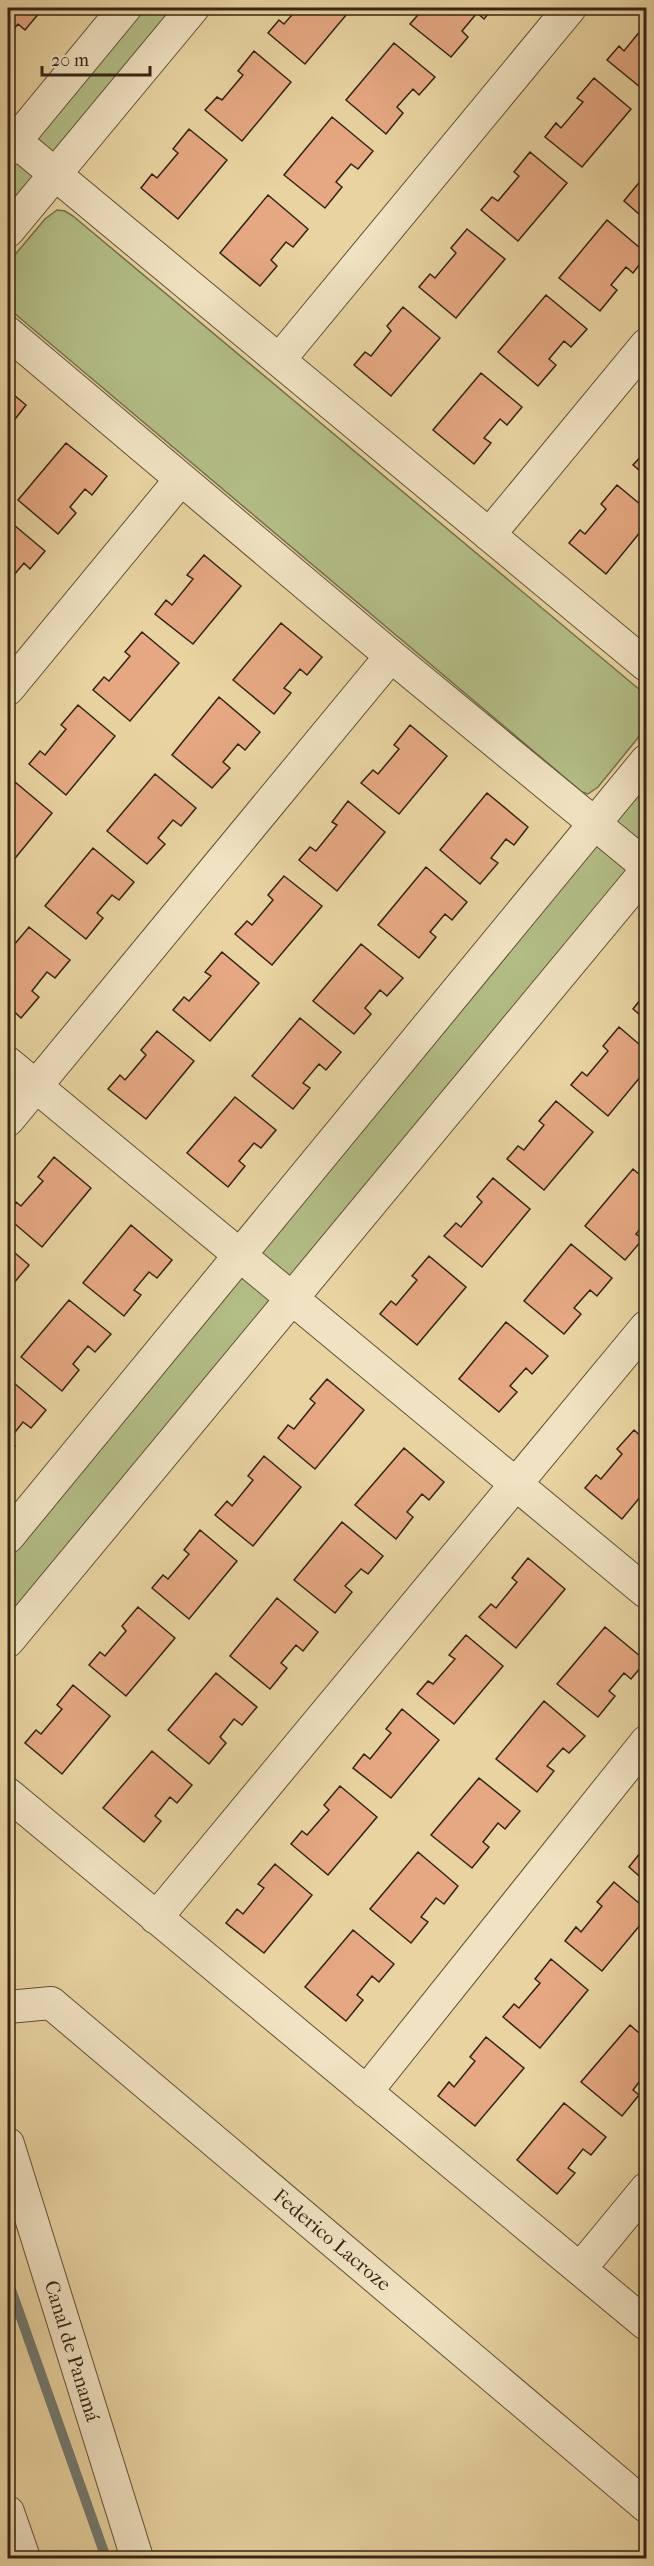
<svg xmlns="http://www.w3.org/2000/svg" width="654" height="2566" font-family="'IM FELL French Canon',serif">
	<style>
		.green { fill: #b3bd86; stroke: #74704d; stroke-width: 1.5 }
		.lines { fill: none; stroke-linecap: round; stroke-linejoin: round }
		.stream { stroke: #737b72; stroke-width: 10 }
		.building { fill: #e5a882; stroke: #352414; stroke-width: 1.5 }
		.minor-casing { stroke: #625037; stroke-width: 34 }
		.minor { stroke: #f0e2c2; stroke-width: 32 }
		.labels { text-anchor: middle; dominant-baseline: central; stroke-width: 4.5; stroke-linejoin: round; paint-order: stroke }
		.street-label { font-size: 20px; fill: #352414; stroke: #f0e2c2 }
	</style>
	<rect width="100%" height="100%" fill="#e8d3a1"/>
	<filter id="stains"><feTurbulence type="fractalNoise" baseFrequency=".00333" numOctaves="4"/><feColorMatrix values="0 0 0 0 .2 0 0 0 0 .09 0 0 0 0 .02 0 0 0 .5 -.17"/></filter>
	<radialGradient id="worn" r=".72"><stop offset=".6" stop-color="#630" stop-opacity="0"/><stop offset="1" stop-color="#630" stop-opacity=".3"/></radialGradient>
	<path class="green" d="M125,8H193L8,231V150Z
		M57,210L65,211L73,216L646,695V728L598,787L588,794L582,792L8,308V263L45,219Z
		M646,761V871L8,1641V1537Z"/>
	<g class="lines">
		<path class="stream" d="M8,2281L106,2558"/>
	</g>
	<path class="building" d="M8,8H35L40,12L25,30L18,24L8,36Z
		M298,8H352L305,64L268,33L279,20L284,24Z
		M424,8H493L484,19L477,13L462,31L468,37L451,57L410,24Z
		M646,13V89L645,91L607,60L619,46L624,51L645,25L640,21Z
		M394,43L435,77L419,95L413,89L397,107L403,113L386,134L346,100Z
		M254,51L291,82L242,141L205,110L217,97L222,100L243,75L238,71Z
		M594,78L631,109L582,167L545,137L556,123L561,128L583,102L577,98Z
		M332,117L373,151L358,169L351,164L336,182L342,187L325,208L284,175Z
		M189,129L227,160L178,219L141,188L152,174L157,178L178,153L173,149Z
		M530,152L567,183L518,241L481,210L492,197L498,201L519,176L514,172Z
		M646,174V220L624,201Z
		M268,195L308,229L293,247L286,242L271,260L277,266L260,286L220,253Z
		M607,220L646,253V256L633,273L626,267L611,285L617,290L600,311L559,278Z
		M467,229L505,259L456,318L419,287L430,274L435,278L456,253L451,248Z
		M546,295L587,329L571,347L564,341L549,359L556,365L538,386L498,352Z
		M403,307L440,338L391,396L354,365L365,352L371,356L391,331L387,326Z
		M481,373L522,407L507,425L500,419L484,438L491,443L474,464L433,430Z
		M8,390L26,405L8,428Z
		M66,443L107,476L92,495L85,489L70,507L76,513L58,534L18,500Z
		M645,452L646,453V476L633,465Z
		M617,485L646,509V525L606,574L569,543L580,530L585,534L606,509L601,504Z
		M8,520L45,551L30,569L24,563L8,582L14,587L8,596Z
		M204,555L241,586L193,644L155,614L166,600L172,605L193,579L187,575Z
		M281,623L322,657L307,675L300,669L284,688L291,693L274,714L233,680Z
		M142,632L179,663L130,721L93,690L104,677L109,681L130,656L125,652Z
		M219,697L260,732L245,750L238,744L223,762L230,768L212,788L172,755Z
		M78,705L115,736L66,795L29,764L40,751L45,755L66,729L61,725Z
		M410,725L447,756L399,814L361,783L373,770L378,774L399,749L394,745Z
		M155,774L196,808L181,826L173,820L158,838L165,844L147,864L107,831Z
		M15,782L52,813L8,867V792Z
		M487,793L528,827L514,845L506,839L491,858L498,863L480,884L440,850Z
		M348,801L385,832L337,891L299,860L310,847L316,851L337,825L332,822Z
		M93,848L134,882L119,900L112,895L97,913L103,918L86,939L45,906Z
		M426,867L467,902L452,920L445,914L430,932L436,937L419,958L378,925Z
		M284,876L322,906L272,965L235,934L247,921L252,925L273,900L268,895Z
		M29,927L70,960L55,978L47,972L32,991L39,997L21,1018L8,1006V952Z
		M361,944L403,978L387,996L380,990L365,1008L371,1014L354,1034L313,1001Z
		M222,952L259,983L210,1041L173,1010L184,997L189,1001L211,976L205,972Z
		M644,995L646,997V1020L633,1009Z
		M300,1018L341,1052L326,1070L319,1064L303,1083L310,1088L293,1109L252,1076Z
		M619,1027L646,1050V1070L608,1116L571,1085L582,1072L587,1076L608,1051L603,1046Z
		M157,1031L194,1061L146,1119L108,1089L120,1075L125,1080L146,1055L141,1050Z
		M235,1097L276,1130L261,1148L254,1143L239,1161L245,1166L228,1187L187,1153Z
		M556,1101L593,1132L544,1190L507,1159L518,1146L524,1150L544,1125L539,1121Z
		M54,1157L91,1188L42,1247L8,1218V1213L16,1202L21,1206L43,1181L38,1177Z
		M633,1169L646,1180V1221L636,1234L643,1239L625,1260L585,1226Z
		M493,1178L530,1209L482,1267L444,1236L456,1223L461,1227L482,1202L477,1197Z
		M131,1225L172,1260L157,1278L149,1272L134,1290L141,1295L124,1316L83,1283Z
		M571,1244L612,1278L597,1296L590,1290L574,1308L581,1314L564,1334L524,1301Z
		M8,1247L29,1265L8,1290Z
		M429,1256L466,1287L417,1345L380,1314L391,1301L396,1305L417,1280L412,1276Z
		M69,1300L111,1334L95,1352L88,1346L73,1364L79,1370L62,1391L21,1357Z
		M506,1322L548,1356L532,1374L526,1368L510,1386L517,1392L499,1412L459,1379Z
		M8,1378L46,1410L31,1428L23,1422L8,1441L15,1446L8,1455Z
		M327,1379L364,1410L315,1469L278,1438L288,1425L294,1429L315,1403L310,1399Z
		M634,1430L646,1441V1490L622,1519L585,1488L596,1475L601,1479L622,1454L617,1449Z
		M404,1448L444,1482L429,1500L422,1494L407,1512L413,1517L396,1539L355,1505Z
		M264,1456L301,1487L253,1546L215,1515L227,1501L232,1506L253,1480L248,1476Z
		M342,1522L383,1556L368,1574L361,1569L345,1586L352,1592L335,1613L294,1580Z
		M200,1530L237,1561L189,1619L152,1588L163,1575L168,1579L189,1554L184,1550Z
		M528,1558L565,1589L516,1648L479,1617L491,1604L496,1608L517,1582L512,1578Z
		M277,1598L318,1632L303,1651L296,1645L281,1663L287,1668L270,1689L230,1656Z
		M138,1607L175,1638L126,1696L89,1665L100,1652L105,1656L126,1631L122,1626Z
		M605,1627L646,1661L631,1679L624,1673L609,1691L615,1696L598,1717L557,1684Z
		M466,1635L503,1666L454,1724L417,1694L428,1681L433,1684L455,1659L449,1655Z
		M216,1673L257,1707L242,1725L234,1719L220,1737L226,1743L209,1764L168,1730Z
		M73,1685L110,1716L62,1774L25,1743L36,1730L41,1734L62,1709L57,1705Z
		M544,1701L585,1736L569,1753L563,1748L547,1766L554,1771L537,1792L496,1759Z
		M402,1709L439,1740L391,1798L353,1768L364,1754L370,1759L391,1733L386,1729Z
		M152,1751L192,1785L177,1803L170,1797L155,1816L161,1821L144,1842L103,1808Z
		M479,1778L520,1811L505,1829L498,1823L483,1842L489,1847L472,1868L431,1835Z
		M340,1786L377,1817L328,1875L291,1844L302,1831L307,1835L329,1810L324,1805Z
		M418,1852L458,1886L444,1904L436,1898L421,1917L428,1922L411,1943L370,1909Z
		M640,1853L645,1857L646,1856V1882L629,1867Z
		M275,1864L312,1895L264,1953L226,1923L237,1909L243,1914L264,1888L258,1884Z
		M614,1882L646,1909V1918L602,1971L565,1941L576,1927L581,1932L602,1906L597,1902Z
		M353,1930L394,1964L379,1982L372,1976L357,1995L363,2000L346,2021L305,1987Z
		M551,1959L588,1990L540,2048L503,2017L514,2004L519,2008L540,1983L535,1979Z
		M630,2025L646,2039V2073L633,2090L639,2095L622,2116L581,2082Z
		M486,2037L524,2068L475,2126L438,2096L449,2082L454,2087L475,2061L470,2057Z
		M564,2103L606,2137L591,2155L583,2149L568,2168L575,2173L557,2194L517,2160Z"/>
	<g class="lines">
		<defs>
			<path id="minor" d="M8,135L646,665
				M8,150L125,8
				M8,231L193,8
				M8,333L391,656L646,866
				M279,360L570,8
				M489,535L646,345
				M8,689L181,479
				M8,1063L646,1592
				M8,1120L391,656
				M8,1537L646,761
				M8,1641L646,871
				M8,1794L646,2324
				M156,1918L646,1327
				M8,2007L51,2003L646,2506
				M366,2092L646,1742
				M8,2144L137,2558
				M580,2269L646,2189
				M8,2512L24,2558"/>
		</defs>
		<use href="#minor" class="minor-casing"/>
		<use href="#minor" class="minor"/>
	</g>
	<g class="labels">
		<g class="street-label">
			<text transform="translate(332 2240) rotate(40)">Federico Lacroze</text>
			<text transform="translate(72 2351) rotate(73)">Canal de Panamá</text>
		</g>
	</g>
	<rect width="654" height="2566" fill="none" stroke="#e8d3a1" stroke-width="30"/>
	<rect x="9" y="9" width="636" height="2548" fill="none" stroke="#352414" stroke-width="3"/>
	<rect x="15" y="15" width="624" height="2536" fill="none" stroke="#352414" stroke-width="1.5"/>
	<path d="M42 66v9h108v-9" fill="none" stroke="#352414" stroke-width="3"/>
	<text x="51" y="66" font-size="18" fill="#352414" stroke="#f0e2c2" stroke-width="4.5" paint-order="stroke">20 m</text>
	<rect width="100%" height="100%" filter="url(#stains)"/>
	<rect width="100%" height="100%" fill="url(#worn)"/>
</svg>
